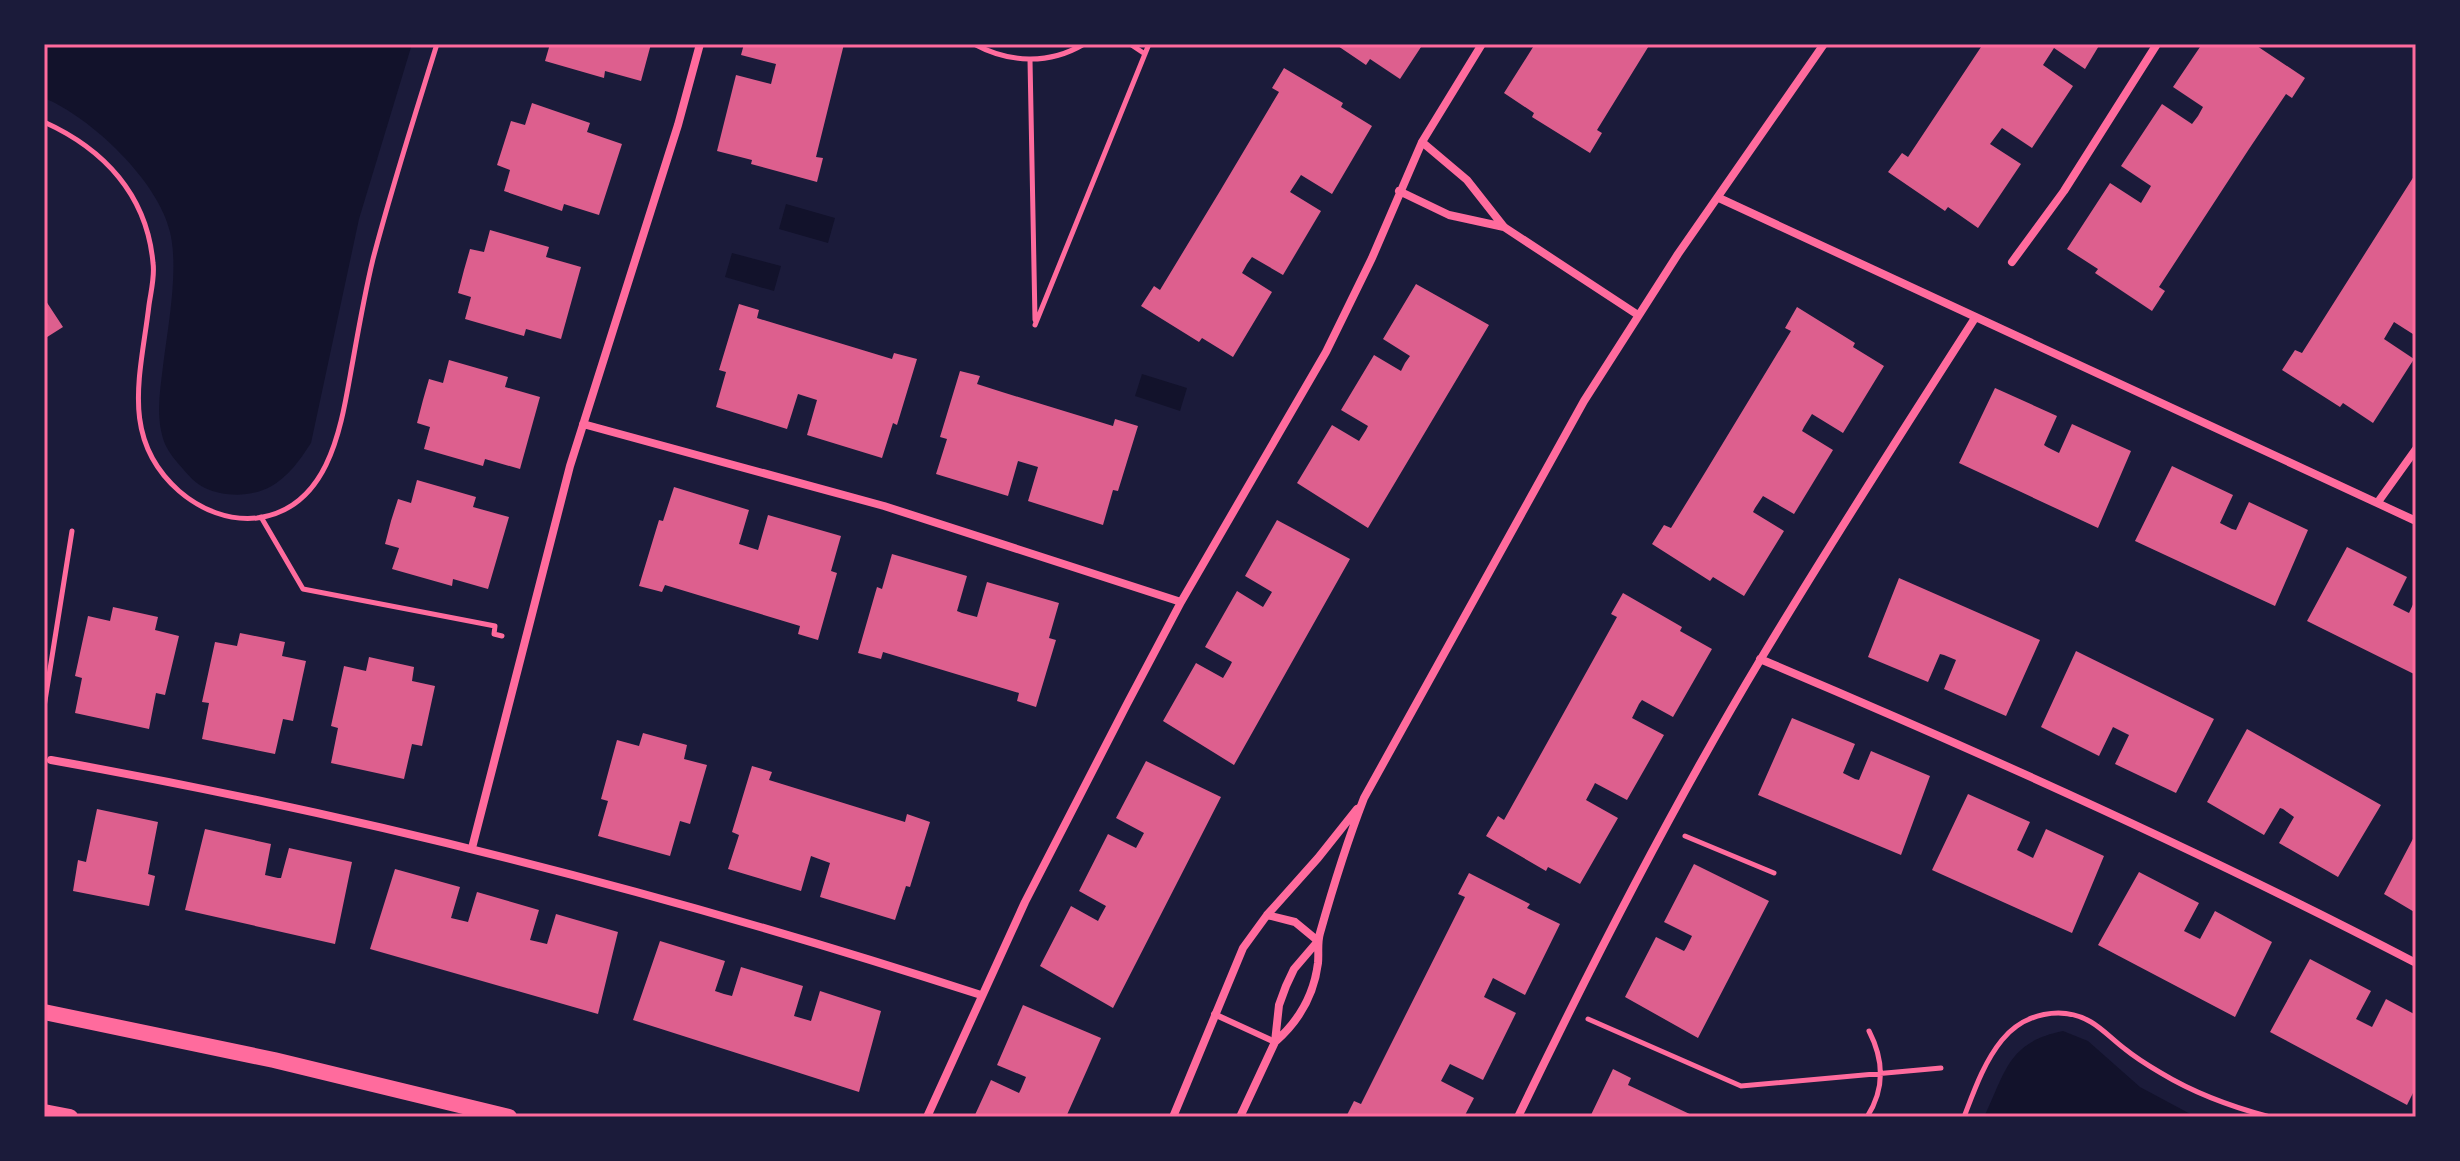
<svg xmlns="http://www.w3.org/2000/svg" width="2460" height="1161" font-family="Quicksand,sans-serif">
	<style>
		.water { fill: #12122b }
		.building { fill: #dd5f8e }
		.lines { fill: none; stroke-linecap: round; stroke-linejoin: round }
		.path { stroke: #ff6b9d; stroke-width: 5 }
		.service { stroke: #ff6b9d; stroke-width: 6 }
		.minor { stroke: #ff6b9d; stroke-width: 8 }
		.secondary { stroke: #ff6b9d; stroke-width: 16 }
		.neatline { fill: none; stroke: #ff6b9d; stroke-width: 3 }
	</style>
	<rect width="100%" height="100%" fill="#1b1b3a"/>
	<path class="water" d="M44,44H412L359,219L311,443C300,460 288,477 270,487C251,497 224,497 205,488C196,484 189,476 183,469C176,461 169,453 165,444C155,418 160,392 163,366C168,326 179,270 170,232C159,182 91,117 44,98Z
		M786,204L835,218L828,243L779,229Z
		M732,253L781,266L774,291L725,277Z
		M1142,374L1187,388L1180,411L1135,396Z
		M2063,1031L2088,1041L2140,1087L2196,1117H1984C2006,1071 2008,1042 2063,1031Z"/>
	<path class="building" d="M550,44H651L641,81L605,71L604,78L545,61Z
		M744,44H844L816,157L823,158L817,182L751,164L752,160L717,151L736,75L771,84L776,64L741,55Z
		M1335,44H1423L1400,79L1370,59L1366,65Z
		M1535,44L1576,46L1578,44H1650L1597,130L1602,133L1590,153L1532,117L1534,113L1504,93Z
		M1983,44H2100L2085,69L2054,48L2043,65L2073,86L2032,148L2002,128L1990,144L2021,164L1978,228L1948,207L1945,211L1888,172L1902,153L1908,157Z
		M2202,44H2254L2305,78L2292,98L2286,94L2249,149L2159,287L2165,291L2152,311L2095,273L2098,269L2067,249L2110,183L2141,203L2151,186L2121,166L2162,104L2192,124L2198,116L2203,107L2173,87Z
		M1284,68L1343,103L1341,107L1372,126L1332,194L1301,175L1290,192L1321,211L1283,275L1252,257L1247,264L1242,273L1272,292L1233,357L1202,338L1199,342L1141,306L1154,286L1160,290L1220,191L1279,92L1272,88Z
		M532,103L590,123L587,132L622,144L599,215L564,204L562,211L504,191L510,170L497,165L511,121L525,125Z
		M2416,173V336L2394,322L2384,339L2414,359L2373,423L2343,403L2340,407L2282,370L2295,350L2302,353Z
		M490,230L549,247L546,257L581,267L561,339L526,329L524,336L465,319L471,297L458,293L464,270L470,249L484,252Z
		M1416,284L1489,325L1368,528L1297,483L1332,425L1359,441L1366,430L1368,426L1341,410L1374,355L1401,371L1405,363L1410,356L1383,339Z
		M44,298L63,327L44,339Z
		M739,304L759,310L757,318L892,359L894,353L917,359L897,425L893,423L882,458L807,435L817,400L798,394L787,429L716,407L726,372L719,370Z
		M1797,307L1855,343L1853,347L1884,366L1843,433L1812,414L1804,427L1802,431L1833,450L1794,514L1763,496L1755,508L1753,512L1784,531L1744,596L1713,577L1710,581L1652,544L1664,525L1671,528L1706,471L1791,331L1785,328Z
		M449,360L508,377L505,387L540,397L520,469L485,459L483,466L424,449L430,427L417,423L423,400L429,379L443,383Z
		M960,371L980,376L977,384L1002,392L1113,426L1115,419L1138,426L1118,491L1113,490L1103,525L1028,501L1038,467L1018,461L1008,496L936,474L947,439L940,437Z
		M1995,388L2057,416L2044,445L2047,447L2059,453L2072,424L2131,451L2098,528L1959,463Z
		M2172,466L2233,495L2220,523L2232,529L2236,530L2249,502L2308,530L2275,606L2135,541Z
		M417,480L476,497L473,507L509,517L488,589L453,579L452,586L392,569L399,548L385,544L391,521L398,499L411,503Z
		M674,487L749,510L739,544L758,550L768,515L841,536L831,571L837,573L818,640L798,634L800,626L665,585L662,592L639,586L659,520L663,521Z
		M1277,520L1350,559L1234,765L1163,721L1196,663L1223,678L1230,666L1232,662L1205,647L1237,591L1263,607L1272,592L1245,576Z
		M2347,547L2407,577L2393,605L2409,613L2416,598V675L2307,621Z
		M892,554L967,576L957,611L962,613L977,617L987,582L1059,603L1049,638L1056,640L1036,707L1017,701L1019,693L883,652L881,659L858,653L877,587L882,589Z
		M1899,578L2040,640L2006,716L1944,689L1956,660L1944,655L1940,654L1928,682L1868,657Z
		M1623,593L1682,627L1680,631L1712,649L1673,717L1642,700L1639,704L1632,718L1664,735L1627,800L1595,783L1593,787L1586,800L1618,818L1580,884L1548,867L1546,871L1486,836L1498,816L1504,820L1537,761L1617,617L1611,614Z
		M113,607L158,617L155,630L179,636L165,695L156,693L149,729L75,713L82,678L75,676L88,616L110,621Z
		M240,633L285,642L282,656L306,661L293,721L283,719L275,754L202,739L209,703L202,702L215,642L237,646Z
		M2076,651L2214,719L2176,793L2115,764L2129,735L2113,727L2099,756L2041,727Z
		M369,657L414,667L412,681L435,686L422,746L412,744L404,779L331,763L338,728L331,726L344,666L366,671Z
		M1792,718L1855,744L1843,773L1855,779L1859,780L1871,751L1930,776L1901,855L1758,795Z
		M2247,729L2381,805L2338,877L2279,843L2294,817L2283,809L2280,808L2264,835L2207,802Z
		M643,733L687,745L684,759L707,765L690,824L680,821L670,856L598,836L608,801L601,799L617,740L639,746Z
		M1146,761L1221,797L1113,1008L1040,966L1071,906L1098,921L1100,917L1106,906L1079,891L1108,834L1136,848L1144,833L1116,818Z
		M752,766L772,772L769,780L905,822L907,814L930,822L910,887L906,886L895,920L820,897L830,863L811,856L801,891L728,869L739,835L732,832Z
		M1968,794L2030,822L2017,850L2033,858L2046,829L2104,856L2072,933L1932,870Z
		M97,809L158,822L148,874L155,876L149,906L73,891L78,860L86,862Z
		M205,829L271,844L265,875L278,878H281L289,848L352,862L335,944L185,910Z
		M2416,833V913L2384,894Z
		M1694,864L1769,901L1698,1038L1625,997L1656,937L1684,951L1686,948L1692,936L1664,922Z
		M395,869L460,887L451,918L468,922L477,892L539,910L530,940L547,944L556,914L618,932L598,1014L370,949Z
		M2139,872L2199,903L2184,931L2200,939L2215,911L2272,942L2235,1017L2098,945Z
		M1469,873L1530,904L1527,908L1560,924L1525,995L1493,978L1484,997L1516,1013L1483,1080L1450,1064L1441,1081L1474,1098L1464,1117H1346L1354,1101L1361,1104L1391,1044L1465,897L1458,894Z
		M660,941L725,961L715,991L724,994L732,996L741,967L803,986L794,1016L811,1021L820,991L881,1011L859,1092L633,1020Z
		M2310,959L2371,991L2356,1019L2372,1027L2386,999L2416,1015V1087L2407,1105L2270,1032Z
		M1023,1005L1101,1038L1087,1070L1066,1117H974L991,1080L1019,1093L1021,1089L1026,1077L997,1065Z
		M1613,1069L1631,1078L1628,1085L1696,1117H1590Z"/>
	<g class="lines">
		<path class="path" d="M974,44C1009,63 1049,65 1084,44
			M1130,44L1145,54
			M1030,60L1035,320
			M44,122C104,149 147,195 153,263C155,276 151,291 149,305C141,374 119,438 179,491C201,510 229,521 257,518C333,508 342,419 353,360C359,326 365,292 373,259C392,186 415,115 437,44
			M1035,325L1149,44
			M261,517L303,589L495,626L494,634L502,636
			M44,707L72,531
			M1685,836L1774,873
			M1588,1019L1741,1086L1941,1068
			M1867,1117C1885,1089 1884,1060 1869,1031
			M1964,1117C1974,1091 1984,1062 2002,1040C2024,1013 2062,1005 2091,1022C2103,1029 2114,1041 2125,1049C2136,1058 2149,1066 2161,1073C2194,1093 2232,1107 2270,1117"/>
		<path class="service" d="M1214,1014L1275,1042"/>
		<path class="minor" d="M1422,142L1467,180L1504,227L1638,315
			M1399,191L1449,215L1504,227
			M1719,198L2416,521
			M2012,262L2064,191L2157,44
			M583,424L884,506L1181,602
			M2378,502L2416,449
			M1760,659C1983,753 2201,851 2416,963
			M51,760C367,816 676,896 981,995
			M472,848L570,466L678,125L700,44
			M1267,915L1295,922L1318,941
			M1275,1042C1299,1021 1314,995 1318,963C1319,953 1317,943 1320,933C1333,887 1347,842 1364,798L1584,401L1678,254L1824,44
			M927,1117L1025,902L1127,704L1181,602L1326,352L1372,258L1422,142L1482,44
			M1173,1117L1243,948L1267,915L1318,858L1357,809
			M1240,1117L1275,1042L1279,1005L1286,986L1294,969L1318,941
			M1518,1117C1593,961 1673,805 1762,657C1831,542 1903,430 1975,318"/>
		<path class="secondary" d="M44,1012L274,1060L509,1117
			M44,1112L70,1117"/>
	</g>
	<rect width="2460" height="1161" fill="none" stroke="#1b1b3a" stroke-width="92"/>
	<rect x="46" y="46" width="2368" height="1069" class="neatline"/>
</svg>
